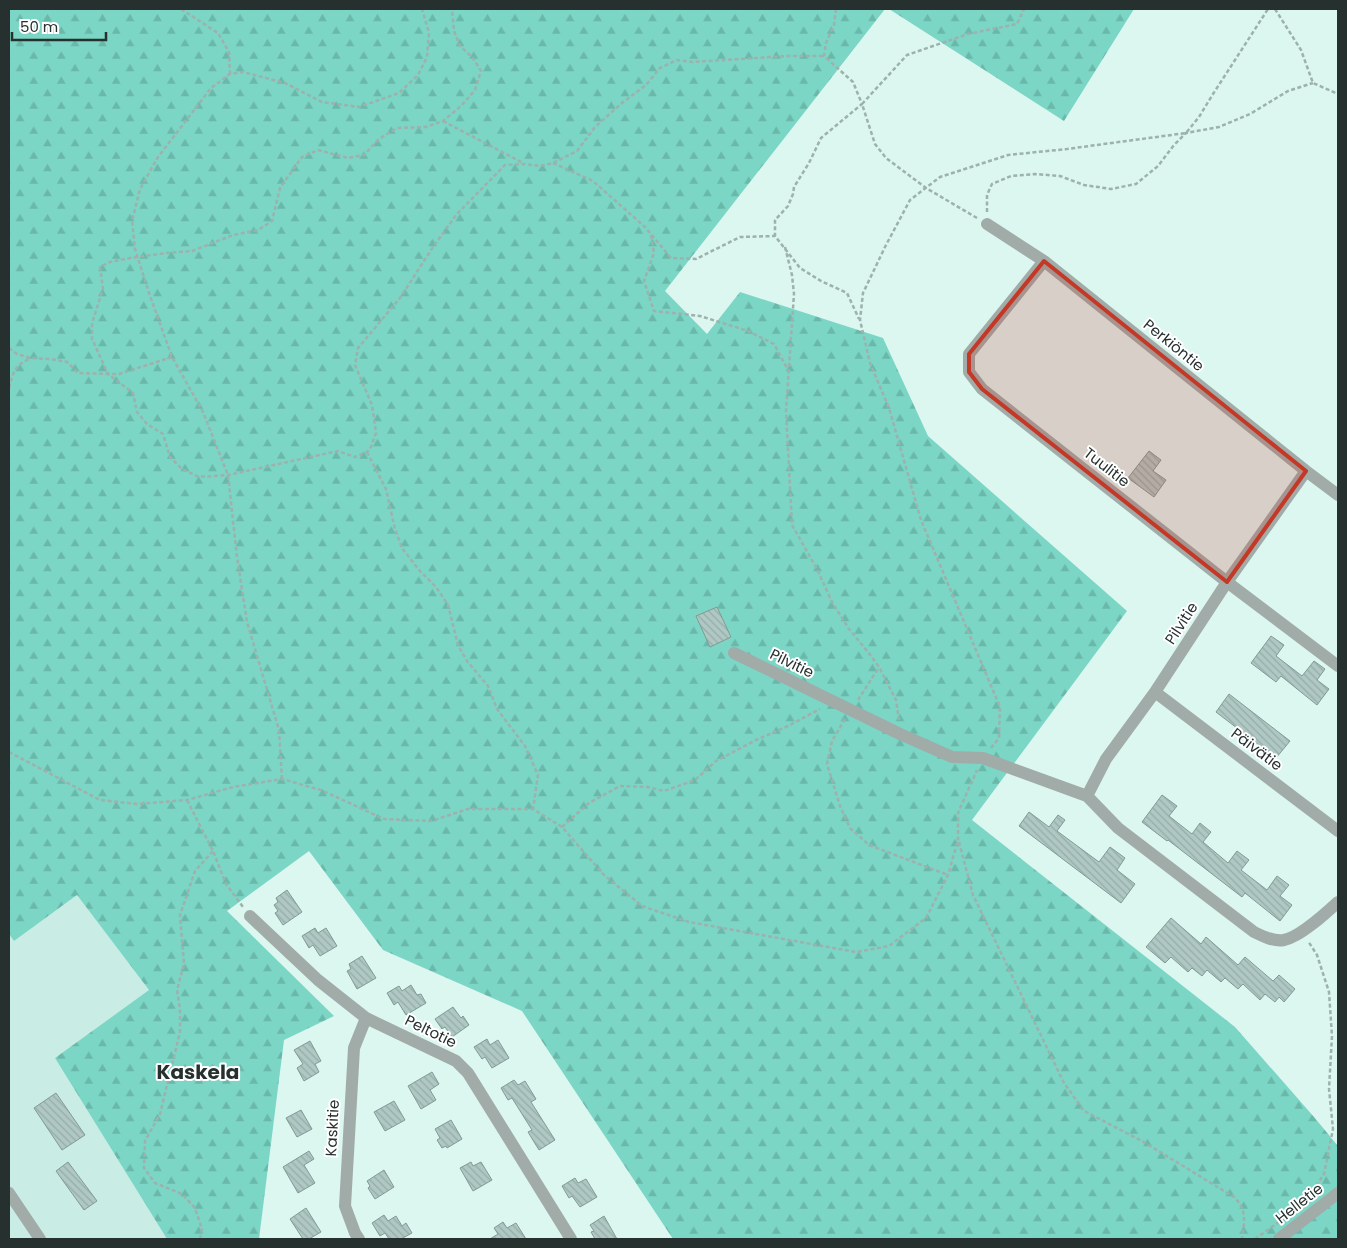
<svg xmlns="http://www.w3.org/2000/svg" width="1347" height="1248" font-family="Poppins,sans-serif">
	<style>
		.built { fill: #c9ece4 }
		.forest { fill: url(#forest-firs) }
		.building { fill: url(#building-back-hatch); stroke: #829a94 }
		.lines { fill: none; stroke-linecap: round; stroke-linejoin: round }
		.path { stroke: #9db1ad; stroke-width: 2.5; stroke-dasharray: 4 2.5; stroke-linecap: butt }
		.minor { stroke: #a1aca9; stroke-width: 12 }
		.marked { fill: #c43827; fill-opacity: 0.2; stroke: #c43827; stroke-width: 4; stroke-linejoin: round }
		.labels { text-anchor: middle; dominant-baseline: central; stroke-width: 4; stroke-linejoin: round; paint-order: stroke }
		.street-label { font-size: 15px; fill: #26302e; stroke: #fff }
		.district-label { font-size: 20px; font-weight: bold; fill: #26302e; stroke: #fff }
	</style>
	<defs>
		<pattern id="forest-firs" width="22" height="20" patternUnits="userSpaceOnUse" patternTransform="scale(1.25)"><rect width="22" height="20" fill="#7bd6c5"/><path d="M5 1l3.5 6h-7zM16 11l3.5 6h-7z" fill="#6ab8aa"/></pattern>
		<pattern id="building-back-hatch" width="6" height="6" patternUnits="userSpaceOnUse" patternTransform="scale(1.25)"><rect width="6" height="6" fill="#afc8c3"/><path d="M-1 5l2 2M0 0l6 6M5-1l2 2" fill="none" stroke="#96aca8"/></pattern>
	</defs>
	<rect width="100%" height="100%" fill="#dcf6f0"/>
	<path class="built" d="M77,895L149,990L55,1058L167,1239H9V934L14,941Z"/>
	<path class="forest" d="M9,9H885L665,291L707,334L740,292L883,338L928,436L1127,611L972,820L1235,1027L1314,1117L1338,1146V1239H673L522,1011L383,950L309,851L227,911L334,1016L284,1040L259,1239H167L55,1058L149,990L77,895L14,941L9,934Z
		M889,9H1134L1064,121Z"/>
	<path class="building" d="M1149,451L1161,460L1153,471L1166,480L1154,497L1128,478Z
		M717,607L731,637L710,647L696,616Z
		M1271,636L1284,645L1276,656L1302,676L1314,661L1325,669L1317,680L1329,689L1317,705L1281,676L1276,682L1251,663Z
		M1229,694L1290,741L1276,758L1216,712Z
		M1162,795L1177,806L1169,816L1192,834L1200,823L1211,832L1203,842L1228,863L1237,851L1249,860L1241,870L1267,890L1277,876L1289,885L1280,896L1292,905L1280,921L1245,893L1242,897L1168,840L1167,841L1142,822Z
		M1029,812L1049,827L1058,815L1065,820L1057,831L1099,862L1110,847L1125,858L1117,870L1135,884L1121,903L1019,826Z
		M287,890L302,912L283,925L275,913L278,911L274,905L278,902L276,898Z
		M1171,918L1201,944L1206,937L1238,965L1245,957L1273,981L1279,975L1295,989L1284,1002L1279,997L1275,1002L1265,994L1260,1000L1243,984L1238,989L1225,978L1221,982L1207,970L1202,976L1192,968L1188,972L1171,957L1165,963L1146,947Z
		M315,928L318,933L326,928L337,946L320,956L313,945L309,948L302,936Z
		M362,956L376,978L357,989L347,971L351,969L349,964Z
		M411,985L417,995L421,994L426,1003L406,1015L398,1002L394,1005L387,993L399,986L402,991Z
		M453,1007L461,1018L463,1016L469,1025L452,1037L445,1027L442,1029L435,1019Z
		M487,1039L490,1045L498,1040L509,1058L492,1068L485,1057L482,1059L474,1047Z
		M310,1041L321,1061L315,1064L319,1072L304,1081L297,1068L303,1064L294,1050Z
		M432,1072L439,1084L430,1090L436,1100L421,1109L408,1086Z
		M514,1080L518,1085L525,1081L536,1099L531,1102L555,1140L539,1150L528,1132L532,1130L512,1098L508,1100L501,1088Z
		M56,1093L85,1135L62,1150L34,1108Z
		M394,1101L405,1120L385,1131L374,1112Z
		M301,1110L312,1129L297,1137L286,1118Z
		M451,1120L462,1139L447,1148L446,1146L442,1148L437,1140L440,1138L435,1129Z
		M309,1151L314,1159L304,1165L315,1183L298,1193L283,1167Z
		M68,1162L97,1201L84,1210L56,1171Z
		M471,1162L473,1166L481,1162L492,1180L473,1191L460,1168Z
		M384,1170L394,1187L375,1199L368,1188L370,1186L367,1181Z
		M575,1178L578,1183L586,1179L597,1197L580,1207L572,1196L569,1198L562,1186Z
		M306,1208L321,1232L309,1239H303L290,1219Z
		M384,1215L388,1221L396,1216L402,1226L406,1223L412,1233L401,1239H389L385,1233L380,1236L372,1223Z
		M604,1216L617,1239H595L591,1232L594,1231L590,1225Z
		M503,1222L507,1228L516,1223L526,1239H490L498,1234L494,1228Z"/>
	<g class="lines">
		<path class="path" d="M181,9L218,33L229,52L230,74
			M836,9L834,25L826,43L824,56L853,82L862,104L821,138L809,163L794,187L793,194L788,206L775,220V236L800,268L821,281L847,293L859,319
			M1275,9L1301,50L1313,83L1338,94
			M443,121L523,163
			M553,163L593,181L645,227L671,258L696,259L740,237L775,236
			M987,212V195L992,184L1011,176L1035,174L1060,176L1084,185L1111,189L1136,184L1158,166L1174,145L1186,133L1219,127L1250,114L1288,91L1313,83
			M977,218L926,188L886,158L875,144L862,104L907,55L968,34L1017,24L1024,9
			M651,235L654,253L644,281L654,311L700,316L748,331L774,344L788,370
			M785,247L792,275L794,294L786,411L792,525L817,569L832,602L849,629L868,652L879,667L896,700L899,720
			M9,348L17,354L30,358L50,359L67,362L78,373L108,374L133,393L137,412L147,424L163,434L170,457L182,469L199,477L228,475L338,451L355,457L367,452L371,447L376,433L372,405L355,365L358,348L400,298L433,247L457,214L505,165L525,164L540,166L553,163L577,151L595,127L622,103L646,85L660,68L677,60L692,62L788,56H824
			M172,357L119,374H108L92,339V323L103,289L100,267L110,262L130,258L166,253L192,251L233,235L258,230L272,221L280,188L302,157L318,150L348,158L364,155L379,139L397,128L426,127L443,121L461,106L475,90L481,71L473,58L460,46L454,31L452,9
			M9,388C13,373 14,366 29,359
			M367,452L386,489L395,529L402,548L419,570L436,587L448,605L458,645L467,661L488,686L497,709L525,746L538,775L533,809
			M858,700L879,667
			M845,719L832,741L827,764L840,806L850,828L869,845L948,875
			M991,748L999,738L1000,707L921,520L889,408L870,363L860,320L863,293L886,245L910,200L940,177L1008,155L1067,149L1186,133L1199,117L1213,94L1268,9
			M9,752L100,800L137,804L187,800L233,787L282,779L321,790L384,819L431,821L468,809H533L562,827L604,875L642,906L689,922L856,952L889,946L926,918L948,875L958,840V813L977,770
			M282,779L279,730L247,622L237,557L228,475L203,412L172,357L149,293L135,249L132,221L140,189L158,157L211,88L230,74L243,72L285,83L322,102L359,107L399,93L418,75L427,57L429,33L422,9
			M187,800L213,851L226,884L243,907
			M562,827L589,803L620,786L648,787L664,791L695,780L716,761L756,740L788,726L820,709
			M959,842L973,895L1064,1083L1084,1111L1142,1141L1234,1197C1248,1211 1244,1222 1242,1239
			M1305,1202L1324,1174L1333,1129L1329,1089L1332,1036L1329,992L1317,955L1308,941
			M200,1239L202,1229L195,1208L182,1194L155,1183L144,1168L145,1141L160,1114L180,1032V1009L177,990L184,964L180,915L195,871L213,851
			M1255,1239L1283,1219"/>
		<path class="minor" d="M987,224L1044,261L1306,471L1338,495
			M1044,261L969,354V372L982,389L1227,582L1338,666
			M1306,471L1227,582L1155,692L1106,759L1087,796L1118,828L1254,932C1262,936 1274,942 1284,940C1300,937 1325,914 1338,902
			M734,653L900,734L952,757L983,758L1087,796
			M1155,692L1338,831
			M250,916L318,980L366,1018L456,1061L468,1073L571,1239
			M9,1193L40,1239
			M359,1239L355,1233L345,1206L354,1048L366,1018
			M1279,1239L1338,1193"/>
	</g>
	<path class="marked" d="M1044,261L1306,471L1227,582L982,389L969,372V354Z"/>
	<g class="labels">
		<g class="street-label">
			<text transform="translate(1174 345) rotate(39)">Perkiöntie</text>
			<text transform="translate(1107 467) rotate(38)">Tuulitie</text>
			<text transform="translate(1181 623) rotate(-57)">Pilvitie</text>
			<text transform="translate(792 663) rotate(26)">Pilvitie</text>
			<text transform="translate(1257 749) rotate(37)">Päivätie</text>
			<text transform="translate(431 1031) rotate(26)">Peltotie</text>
			<text transform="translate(332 1128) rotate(-87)">Kaskitie</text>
			<text transform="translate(1299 1203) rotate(-38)">Helletie</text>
		</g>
		<g class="district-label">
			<text x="198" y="1072">Kaskela</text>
		</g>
	</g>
	<rect width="1347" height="1248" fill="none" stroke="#26302e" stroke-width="20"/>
	<path d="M12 32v8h94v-8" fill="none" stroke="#26302e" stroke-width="2.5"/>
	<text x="20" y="32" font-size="15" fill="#26302e" stroke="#ffffff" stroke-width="4" paint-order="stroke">50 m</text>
</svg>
